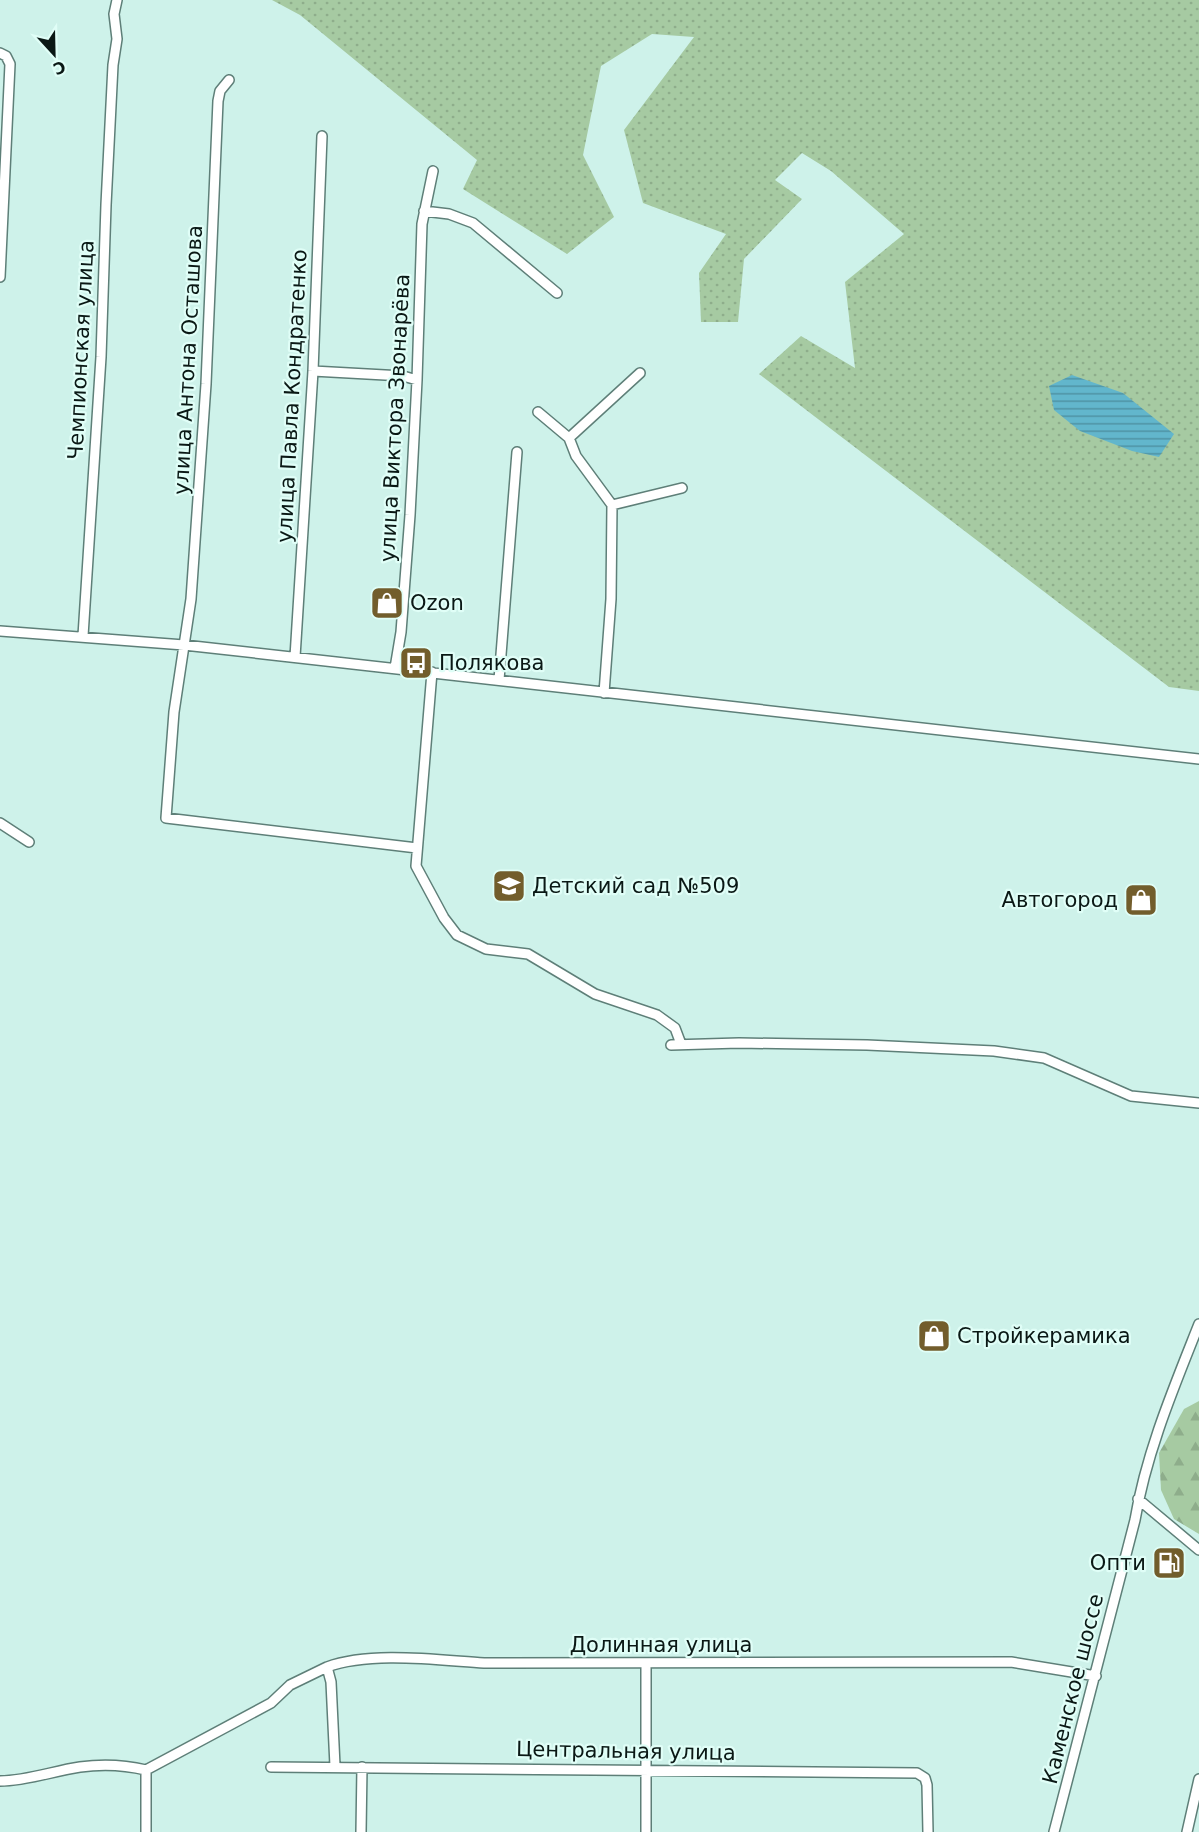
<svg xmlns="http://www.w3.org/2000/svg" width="1199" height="1832" font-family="'DejaVu Sans',sans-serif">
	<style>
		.forest { fill: url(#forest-firs) }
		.garden { fill: url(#garden-dots) }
		.water { fill: url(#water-rules) }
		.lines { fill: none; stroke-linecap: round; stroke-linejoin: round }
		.minor-casing { stroke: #5e7f78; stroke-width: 12 }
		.minor { stroke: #fff; stroke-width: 9 }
		.labels { text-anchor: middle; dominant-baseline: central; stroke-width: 4.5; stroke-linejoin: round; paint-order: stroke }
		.street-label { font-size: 21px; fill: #0a1815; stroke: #e0fef7 }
		.poi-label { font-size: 21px; fill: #0a1815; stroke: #e0fef7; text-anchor: start }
	</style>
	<defs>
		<pattern id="forest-firs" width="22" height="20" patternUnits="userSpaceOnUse" patternTransform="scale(1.5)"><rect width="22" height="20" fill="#a6caa2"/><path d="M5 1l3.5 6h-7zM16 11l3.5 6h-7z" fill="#8ead8b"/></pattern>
		<pattern id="garden-dots" width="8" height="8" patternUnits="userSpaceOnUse" patternTransform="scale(1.5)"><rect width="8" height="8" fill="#a6caa2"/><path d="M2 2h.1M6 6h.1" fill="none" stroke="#8ead8b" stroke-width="1.8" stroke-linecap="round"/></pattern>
		<pattern id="water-rules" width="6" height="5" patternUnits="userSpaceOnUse" patternTransform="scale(1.5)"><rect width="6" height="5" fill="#62b6cc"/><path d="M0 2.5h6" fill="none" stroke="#4f93a4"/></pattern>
	</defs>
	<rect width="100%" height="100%" fill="#cef2ea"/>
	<path class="forest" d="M1199,1401V1534L1174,1519L1161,1490L1159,1453L1184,1409Z"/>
	<path class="garden" d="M272,0H1199V691L1169,687L759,374L801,336L855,368L845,282L904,234L831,171L802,153L775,180L802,199L744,259L738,322H701L699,273L726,234L643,203L624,130L694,37L652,34L601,66L583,155L614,217L567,254L463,189L477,160L300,15Z"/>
	<path class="water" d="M1072,375L1123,393L1174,434L1159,457L1132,451L1080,431L1054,410L1049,386Z"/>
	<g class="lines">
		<defs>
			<path id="minor" d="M0,53L6,56L10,64L0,277
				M229,80L220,91L218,101L206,384L191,599L174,712L166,818L417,848
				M424,211L449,214L473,223L557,293
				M313,371L403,376L417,380
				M538,412L569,438
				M569,438L576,456L612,505L611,599L604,693
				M569,438L640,373
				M612,505L682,488
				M0,631L184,645L1199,759
				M83,636L101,357L106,205L113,65L117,39L114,14L117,0
				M295,657L313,371L322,136
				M395,668L401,632L410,515L417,380L422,224L433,171
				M432,672L416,866L444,918L457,935L486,949L528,954L595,994L657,1015L675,1028L681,1044
				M499,680L517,452
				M0,823L29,842
				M671,1045L739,1043L867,1045L994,1051L1044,1058L1131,1096L1199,1103
				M1138,1499L1199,1550
				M646,1663V1832
				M335,1766L331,1682L327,1667C370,1651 437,1660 484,1663L1011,1662L1096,1676
				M271,1767L917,1773L925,1778L927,1785L928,1832
				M0,1781C27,1781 53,1771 80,1767C101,1764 125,1765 146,1770
				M146,1832V1770L271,1703L290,1685L327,1667
				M361,1832L362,1767
				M1054,1832L1135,1520C1146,1453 1174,1387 1199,1324
				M1187,1832L1199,1779"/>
		</defs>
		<use href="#minor" class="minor-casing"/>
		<use href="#minor" class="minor"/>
	</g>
	<defs>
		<symbol id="shop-square" viewBox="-11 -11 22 22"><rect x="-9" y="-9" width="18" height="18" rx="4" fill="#725d2c" stroke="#e0fef7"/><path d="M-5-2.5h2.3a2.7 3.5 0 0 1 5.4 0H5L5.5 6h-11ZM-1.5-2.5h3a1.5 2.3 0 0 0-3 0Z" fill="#fff"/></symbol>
		<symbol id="bus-square" viewBox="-11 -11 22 22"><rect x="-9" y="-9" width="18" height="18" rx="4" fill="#725d2c" stroke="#e0fef7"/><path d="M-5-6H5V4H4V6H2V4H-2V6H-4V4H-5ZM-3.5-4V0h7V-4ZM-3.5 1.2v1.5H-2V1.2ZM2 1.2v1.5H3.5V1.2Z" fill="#fff"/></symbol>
		<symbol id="school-square" viewBox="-11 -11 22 22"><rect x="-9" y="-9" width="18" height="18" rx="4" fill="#725d2c" stroke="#e0fef7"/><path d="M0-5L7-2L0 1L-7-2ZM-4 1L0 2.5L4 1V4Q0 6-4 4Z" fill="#fff"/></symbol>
		<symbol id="fuel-square" viewBox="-11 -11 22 22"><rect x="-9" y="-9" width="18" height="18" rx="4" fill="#725d2c" stroke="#e0fef7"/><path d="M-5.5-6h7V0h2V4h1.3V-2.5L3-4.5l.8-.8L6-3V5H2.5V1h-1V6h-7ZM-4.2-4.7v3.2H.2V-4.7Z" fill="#fff"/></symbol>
	</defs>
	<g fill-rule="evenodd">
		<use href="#shop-square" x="368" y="584" width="38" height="38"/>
		<use href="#bus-square" x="397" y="644" width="38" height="38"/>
		<use href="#school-square" x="490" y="867" width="38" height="38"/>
		<use href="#shop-square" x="1122" y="881" width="38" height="38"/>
		<use href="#shop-square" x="915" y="1317" width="38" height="38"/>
		<use href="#fuel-square" x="1150" y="1544" width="38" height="38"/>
	</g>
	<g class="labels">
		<g class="street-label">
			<text transform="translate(81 350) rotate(-87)">Чемпионская улица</text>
			<text transform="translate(188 360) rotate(-87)">улица Антона Осташова</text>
			<text transform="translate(292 396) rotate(-87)">улица Павла Кондратенко</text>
			<text transform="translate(395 418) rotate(-87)">улица Виктора Звонарёва</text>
			<text x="661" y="1645">Долинная улица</text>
			<text transform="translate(1073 1689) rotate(-76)">Каменское шоссе</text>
			<text transform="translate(626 1751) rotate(1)">Центральная улица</text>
		</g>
		<g class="poi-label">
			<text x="410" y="603">Ozon</text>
			<text x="439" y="663">Полякова</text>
			<text x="532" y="886">Детский сад №509</text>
			<text x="1118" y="900" text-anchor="end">Автогород</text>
			<text x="957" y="1336">Стройкерамика</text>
			<text x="1146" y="1563" text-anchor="end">Опти</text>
		</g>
	</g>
	<g transform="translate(54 54) rotate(158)" stroke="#e0fef7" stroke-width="4.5" paint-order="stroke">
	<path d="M0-4.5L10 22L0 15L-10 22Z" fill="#0a1815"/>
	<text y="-9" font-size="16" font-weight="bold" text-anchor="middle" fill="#0a1815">С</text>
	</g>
</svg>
